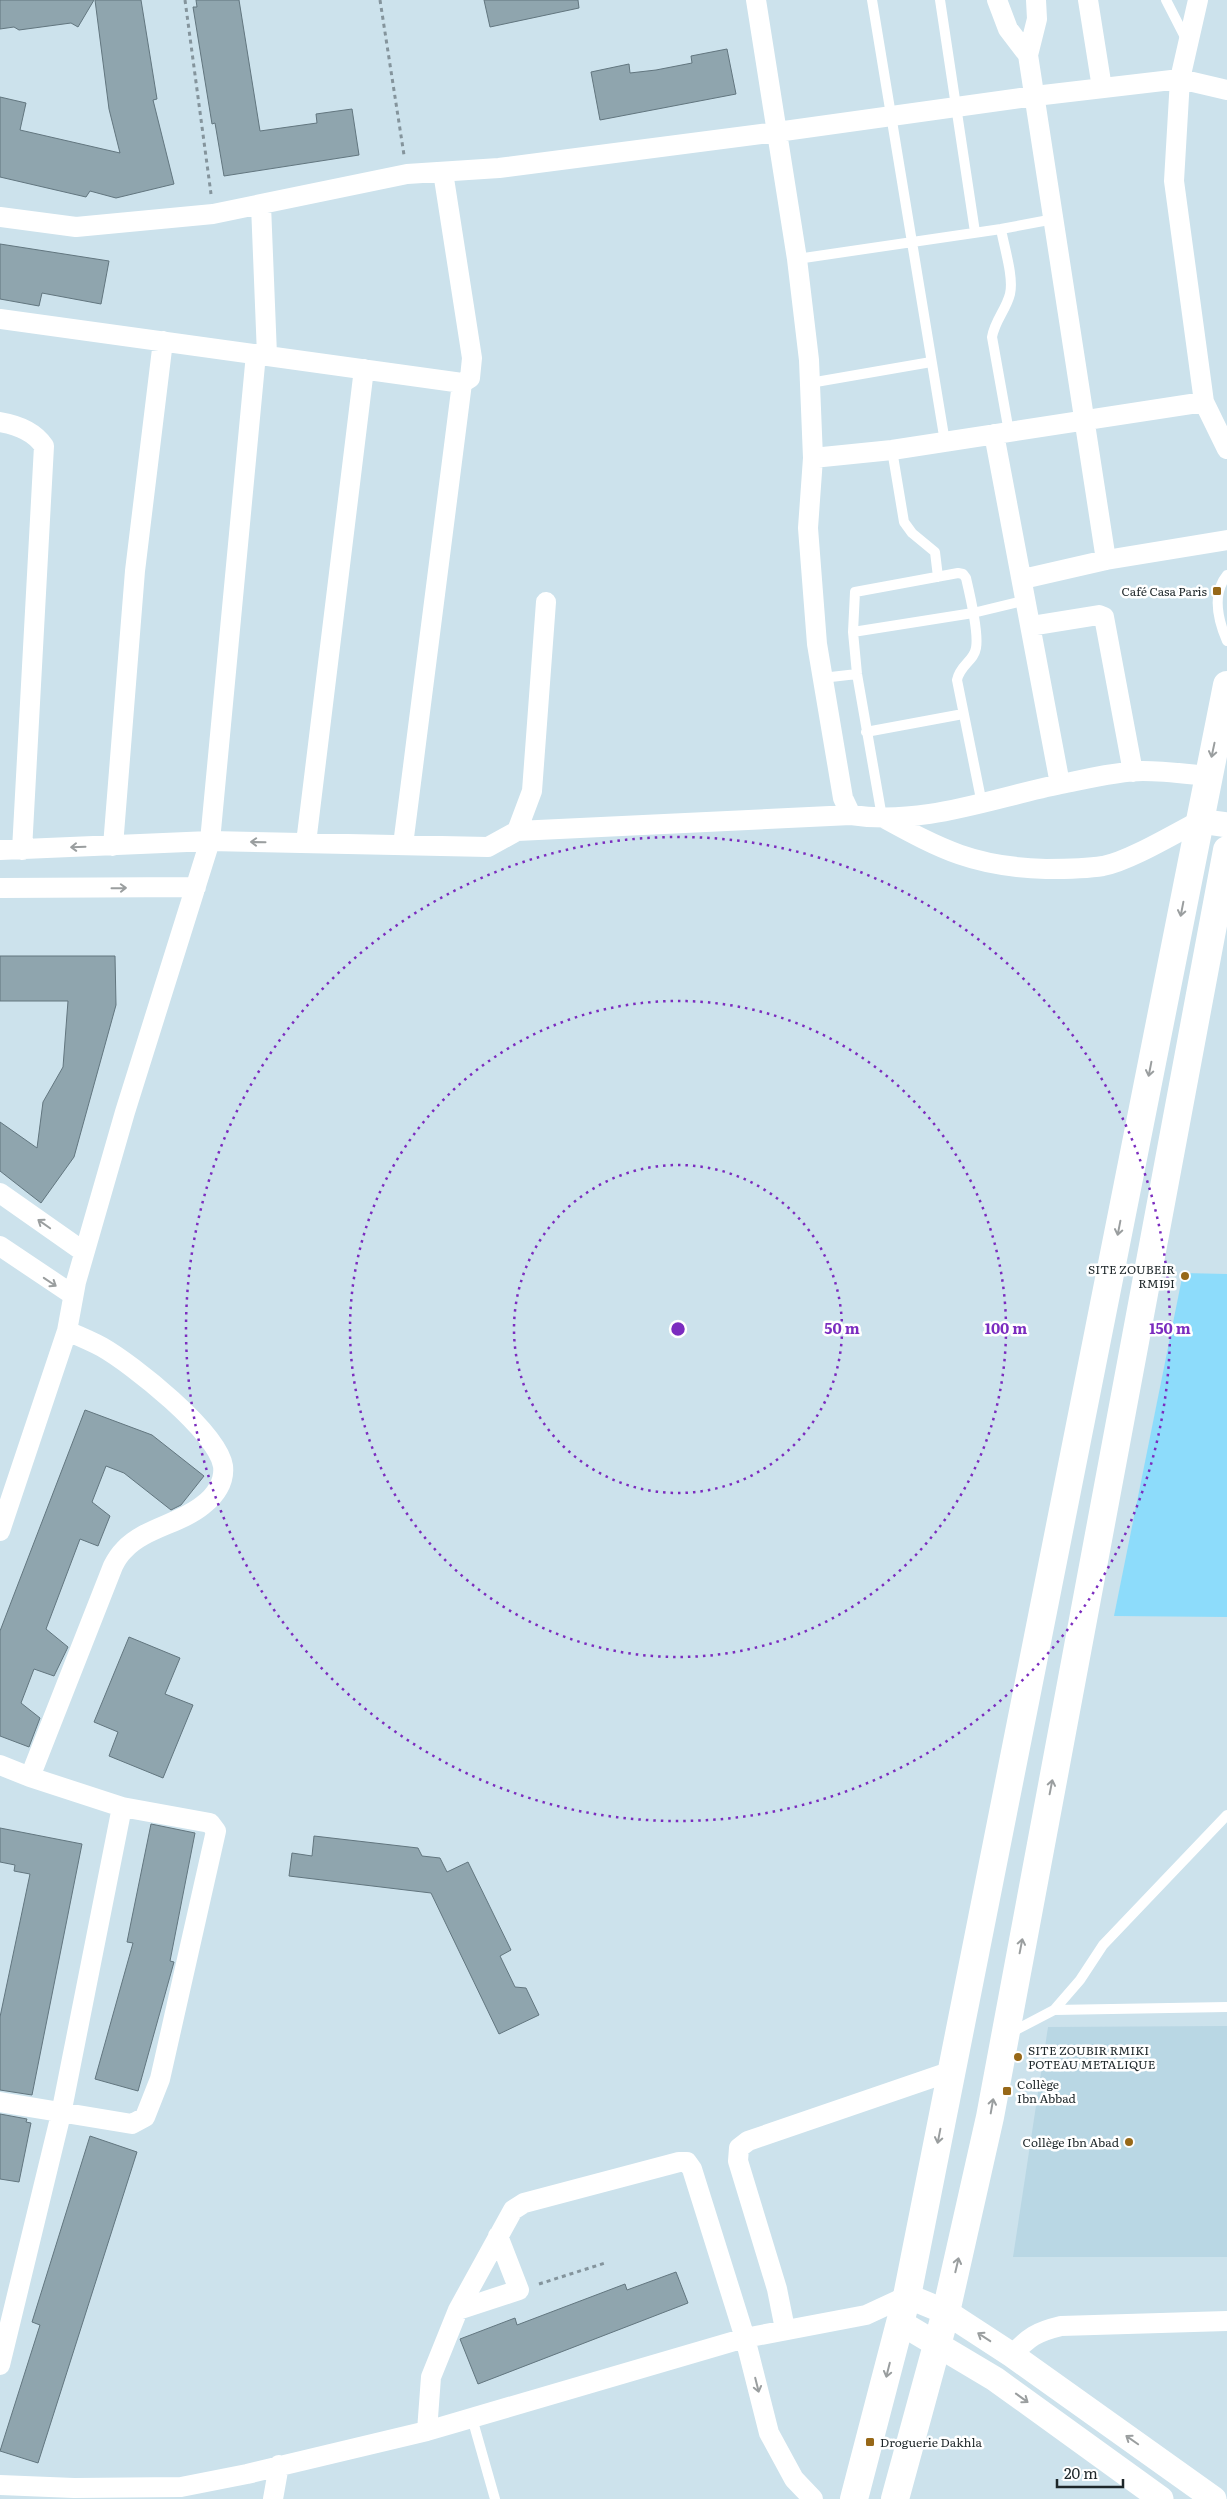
<svg xmlns="http://www.w3.org/2000/svg" width="1227" height="2499" font-family="Literata,serif">
	<style>
		.built { fill: #b9d7e4 }
		.grass { fill: #8ddcfb }
		.building { fill: #8fa5ae; stroke: #62767f }
		.lines { fill: none; stroke-linecap: round; stroke-linejoin: round }
		.path { stroke: #84949c; stroke-width: 3; stroke-dasharray: 4 4; stroke-linecap: butt }
		.service { stroke: #fff; stroke-width: 10 }
		.minor { stroke: #fff; stroke-width: 20 }
		.tertiary { stroke: #fff; stroke-width: 25 }
		.secondary { stroke: #fff; stroke-width: 28 }
		.oneway { stroke: #9a9e9f }
		.ring { fill: none; stroke: #7b2cbf; stroke-width: 2.5; stroke-dasharray: 2.5 5 }
		.poi-dot { fill: #976818; stroke: #fff; stroke-width: 2 }
		.labels { text-anchor: middle; dominant-baseline: central; stroke-width: 5; stroke-linejoin: round; paint-order: stroke }
		.poi-label { font-size: 12px; fill: #1e272a; stroke: #fff; text-anchor: end }
		.centre { fill: #7b2cbf; stroke: #fff; stroke-width: 2.5 }
		.ring-label { font-size: 15px; text-anchor: middle; font-weight: bold; fill: #7b2cbf; stroke: #fff; stroke-width: 5; stroke-linejoin: round; paint-order: stroke }
	</style>
	<rect width="100%" height="100%" fill="#cce2ec"/>
	<path class="built" d="M1227,2026V2257H1013L1048,2027Z"/>
	<path class="grass" d="M1183,1273L1227,1274V1617L1114,1616Z"/>
	<path class="building" d="M0,0H94L78,27L71,23L19,30L14,27L0,29Z
		M95,0H141L157,99L153,100L174,184L116,198L90,191L86,197L0,177V97L26,103L20,130L120,153L109,109Z
		M196,0H239L260,131L317,123L316,114L352,109L359,155L224,176L215,123L212,124L193,7H197Z
		M484,0H578L579,8L490,27Z
		M727,49L736,94L600,120L591,72L629,64L630,73L656,70L692,63L691,56Z
		M0,244L109,261L101,304L42,293L39,306L0,299Z
		M0,956H115L116,1005L74,1157L41,1203L0,1171V1122L37,1148L43,1102L63,1067L68,1001H0Z
		M85,1410L152,1435L204,1476L181,1505L171,1510L124,1473L106,1466L92,1502L110,1516L98,1546L80,1539L46,1629L68,1647L54,1676L34,1669L21,1703L40,1718L29,1747L0,1736V1631Z
		M129,1637L180,1658L165,1694L193,1705L163,1778L109,1756L118,1732L94,1722Z
		M151,1824L195,1833L170,1961L174,1962L138,2091L95,2079L133,1943L127,1942Z
		M0,1828L82,1844L32,2095L0,2090V2017L30,1874L14,1871L15,1865L0,1862Z
		M314,1836L418,1848L422,1856L440,1858L447,1872L468,1862L511,1950L500,1956L515,1987L526,1988L539,2015L499,2034L431,1893L289,1876L292,1853L312,1856Z
		M0,2114L27,2119L26,2122L31,2123L19,2182L0,2179Z
		M90,2136L137,2152L38,2463L0,2451L40,2325L32,2322Z
		M676,2272L688,2303L478,2384L460,2339L515,2318L517,2325L625,2284L627,2290Z"/>
	<g class="lines">
		<path class="path" d="M185,0L211,194
			M380,0L404,155
			M539,2284L605,2263"/>
		<path class="service" d="M872,0L945,442
			M940,0L975,232
			M1166,0L1187,41
			M1001,229C1004,247 1014,277 1010,294C1006,310 995,320 992,337L1009,432
			M797,259L1001,229L1054,219
			M810,383L931,362
			M892,450L904,522L912,533L935,552L938,577
			M1227,575C1212,593 1218,620 1227,641
			M853,632L973,613L1027,600
			M822,678L857,674
			M866,732L963,714
			M882,817L857,674L853,632L855,592L958,573L963,574L966,578C970,595 979,632 976,648C974,661 960,665 957,680L982,804
			M1054,2010L1227,2007
			M1010,2033L1054,2010L1080,1980L1103,1945L1227,1815
			M472,2418L495,2499"/>
		<path class="minor" d="M756,0L797,259L809,360L813,458L808,528L817,644L843,798L851,815
			M997,0L1008,29L1028,55
			M1036,0L1037,19L1028,55L1106,560
			M1088,0L1102,88
			M1198,0L1180,79L1174,181L1204,402L1227,449
			M261,205L267,355
			M0,217L76,227L213,214L407,174L499,168L777,132L1035,96L1180,79L1227,90
			M0,319L462,383L470,378L472,358L443,172
			M0,422C18,425 34,431 44,446L22,850
			M994,434L1060,784
			M813,458L892,450L1204,402
			M1023,579L1106,560L1227,540
			M1031,626L1099,615L1104,617L1133,772
			M882,817C942,850 975,867 1046,869C1064,869 1084,869 1103,866C1129,861 1174,834 1199,821
			M517,831L851,815C923,826 992,798 1061,784C1086,779 1118,771 1143,771C1165,771 1187,774 1208,776
			M306,843L364,369
			M403,845L462,383
			M113,846L135,571L163,341
			M0,850L210,841L488,847L517,831L532,791L546,602
			M0,888L196,887
			M0,1193L84,1252
			M0,1246L73,1295
			M67,1331L76,1282L125,1112L210,841L256,354
			M0,1531L67,1331C79,1336 91,1341 102,1347C132,1364 218,1432 223,1466C225,1482 215,1496 203,1505C180,1524 144,1528 124,1550C120,1554 116,1560 113,1566L30,1777
			M0,1765L30,1777L122,1807L210,1823L216,1831L160,2079L145,2117L132,2124L0,2102
			M458,2310L519,2290L498,2236
			M785,2329L777,2289L738,2161L739,2148L748,2141L952,2071
			M1012,2355C1029,2337 1036,2332 1061,2326L1227,2321
			M0,2365L61,2114L122,1807
			M427,2431L431,2377L458,2310L513,2210L524,2203L679,2162H687L692,2169L745,2338L769,2433L794,2479L813,2499
			M0,2485L74,2488L181,2487L247,2474L427,2431L745,2338L866,2315L907,2296
			M273,2499L279,2465"/>
		<path class="tertiary" d="M1199,821L1227,825
			M907,2296L946,2312L1012,2355L1214,2499
			M901,2323L995,2379L1161,2499"/>
		<path class="secondary" d="M854,2499L907,2296L1227,685
			M895,2499L946,2312L990,2117L1227,850"/>
	</g>
	<defs><path id="oneway-shaft" d="M-6 0H5M1.5-3L5.5 0L1.5 3" fill="none" stroke-width="1.6" stroke-linecap="round" stroke-linejoin="round" transform="scale(1.25)"/></defs>
	<g class="oneway">
		<use href="#oneway-shaft" transform="translate(1213 750) rotate(102)"/>
		<use href="#oneway-shaft" transform="translate(258 842) rotate(-179)"/>
		<use href="#oneway-shaft" transform="translate(78 847) rotate(178)"/>
		<use href="#oneway-shaft" transform="translate(119 888) rotate(-1)"/>
		<use href="#oneway-shaft" transform="translate(1182 909) rotate(101)"/>
		<use href="#oneway-shaft" transform="translate(1150 1069) rotate(101)"/>
		<use href="#oneway-shaft" transform="translate(44 1224) rotate(-145)"/>
		<use href="#oneway-shaft" transform="translate(1119 1228) rotate(101)"/>
		<use href="#oneway-shaft" transform="translate(50 1282) rotate(34)"/>
		<use href="#oneway-shaft" transform="translate(1051 1787) rotate(-79)"/>
		<use href="#oneway-shaft" transform="translate(1021 1946) rotate(-79)"/>
		<use href="#oneway-shaft" transform="translate(992 2106) rotate(-80)"/>
		<use href="#oneway-shaft" transform="translate(939 2136) rotate(101)"/>
		<use href="#oneway-shaft" transform="translate(957 2265) rotate(-77)"/>
		<use href="#oneway-shaft" transform="translate(984 2337) rotate(-147)"/>
		<use href="#oneway-shaft" transform="translate(888 2370) rotate(104)"/>
		<use href="#oneway-shaft" transform="translate(757 2385) rotate(76)"/>
		<use href="#oneway-shaft" transform="translate(1022 2398) rotate(36)"/>
		<use href="#oneway-shaft" transform="translate(1132 2440) rotate(-145)"/>
	</g>
	<g class="ring">
		<circle cx="678" cy="1329" r="164"/>
		<circle cx="678" cy="1329" r="328"/>
		<circle cx="678" cy="1329" r="492"/>
	</g>
	<g class="poi-dot">
		<rect x="1212" y="586" width="10" height="10" rx="2.5"/>
		<circle cx="1185" cy="1276" r="5"/>
		<circle cx="1018" cy="2057" r="5"/>
		<rect x="1002" y="2086" width="10" height="10" rx="2.5"/>
		<circle cx="1129" cy="2142" r="5"/>
		<rect x="865" y="2437" width="10" height="10" rx="2.5"/>
	</g>
	<g class="labels">
		<g class="poi-label">
			<text x="1207" y="591">Café Casa Paris</text>
			<text x="1175" y="1269">SITE ZOUBEIR<tspan x="1175" dy="14">RMI9I</tspan></text>
			<text x="1028" y="2050" text-anchor="start">SITE ZOUBIR RMIKI<tspan x="1028" dy="14">POTEAU METALIQUE</tspan></text>
			<text x="1017" y="2084" text-anchor="start">Collège<tspan x="1017" dy="14">Ibn Abbad</tspan></text>
			<text x="1119" y="2142">Collège Ibn Abad</text>
			<text x="880" y="2442" text-anchor="start">Droguerie Dakhla</text>
		</g>
	</g>
	<circle cx="678" cy="1329" r="8" class="centre"/>
	<g class="ring-label">
		<text x="842" y="1334">50 m</text>
		<text x="1006" y="1334">100 m</text>
		<text x="1170" y="1334">150 m</text>
	</g>
	<path d="M1057 2479v8h66v-8" fill="none" stroke="#1e272a" stroke-width="2.5"/>
	<text x="1064" y="2479" font-size="15" fill="#1e272a" stroke="#ffffff" stroke-width="4" paint-order="stroke">20 m</text>
</svg>
